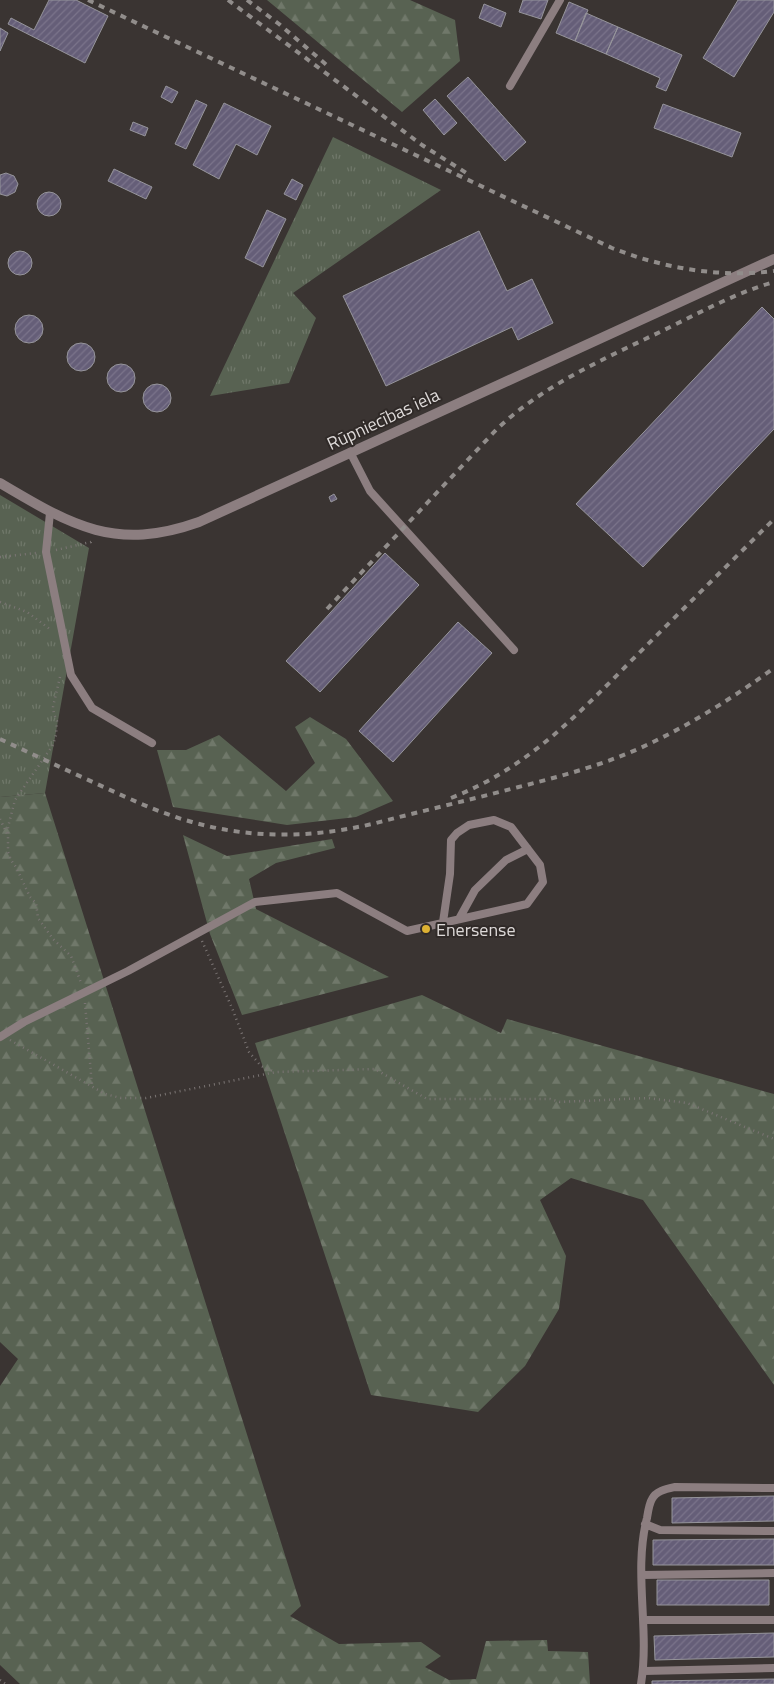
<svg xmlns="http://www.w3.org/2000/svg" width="774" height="1684" font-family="'Titillium Web',sans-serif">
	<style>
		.grass { fill: url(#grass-tufts) }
		.forest { fill: url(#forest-firs) }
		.building { fill: url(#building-hatch); stroke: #96959b }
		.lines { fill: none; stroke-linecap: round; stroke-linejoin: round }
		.path { stroke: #7b7574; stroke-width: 2.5; stroke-dasharray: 1 4; stroke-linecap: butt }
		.lane { stroke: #8c7e80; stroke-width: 8 }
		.street { stroke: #8c7e80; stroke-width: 10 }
		.rail { stroke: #918d8b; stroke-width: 4; stroke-dasharray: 6 6; stroke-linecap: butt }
		.poi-dot { fill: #ddb133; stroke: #302a28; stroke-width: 2 }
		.labels { text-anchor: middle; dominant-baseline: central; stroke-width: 4; stroke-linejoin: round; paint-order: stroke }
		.street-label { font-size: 18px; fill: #dedad9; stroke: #302a28 }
		.poi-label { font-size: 18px; fill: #dedad9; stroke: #302a28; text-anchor: start }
	</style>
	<defs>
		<pattern id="grass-tufts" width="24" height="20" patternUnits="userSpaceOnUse" patternTransform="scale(1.25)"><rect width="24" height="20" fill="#586252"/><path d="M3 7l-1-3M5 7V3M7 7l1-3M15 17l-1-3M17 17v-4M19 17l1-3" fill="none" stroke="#70786a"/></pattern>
		<pattern id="forest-firs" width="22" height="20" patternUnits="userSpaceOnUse" patternTransform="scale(1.25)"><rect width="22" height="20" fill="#586252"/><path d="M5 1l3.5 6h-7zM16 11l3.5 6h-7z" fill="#70786a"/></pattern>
		<pattern id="building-hatch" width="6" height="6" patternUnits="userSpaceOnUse" patternTransform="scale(1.25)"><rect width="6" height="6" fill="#655e78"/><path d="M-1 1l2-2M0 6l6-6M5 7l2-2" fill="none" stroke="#7b748b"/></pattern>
	</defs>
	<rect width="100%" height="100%" fill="#3a3432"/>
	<path class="grass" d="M333,137L441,190L293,293L316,318L289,383L210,396Z
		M0,495L89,548L45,793L0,797Z"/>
	<path class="forest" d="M267,0H410L455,20L460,61L402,112Z
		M310,717L346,739L393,801L356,817L287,825L173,807L157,750H186L219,735L286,791L315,763L295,727Z
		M45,793L301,1606L290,1616L339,1644L421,1642L441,1656L425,1667L449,1680L476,1679L486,1641L547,1640L548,1651L588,1652L590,1684H20L0,1665V1386L18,1359L0,1342V797Z
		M183,835L227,856L332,839L335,848L276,863L249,879L256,909L389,977L242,1015L210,934Z
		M422,995L501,1033L507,1019L774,1094V1385L643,1200L571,1178L540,1200L566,1256L559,1309L525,1366L478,1412L371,1395L255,1043Z"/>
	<path class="building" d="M49,0H76L108,16L85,63L8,24L11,18L34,30Z
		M523,0H548L541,19L519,12Z
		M738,0H774V12L734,77L703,58Z
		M569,2L588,10L575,41L556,33Z
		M484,4L506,13L501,27L479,18Z
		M586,13L618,27L606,54L575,41Z
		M618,27L682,55L666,91L656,87L660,78L606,54Z
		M0,28L8,33L0,51Z
		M468,77L526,142L505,161L447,96Z
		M166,86L178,92L172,103L161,97Z
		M435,99L457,123L444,135L423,110Z
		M196,100L207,105L186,149L175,144Z
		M224,103L271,126L257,155L236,144L219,179L193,165Z
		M663,104L741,133L732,157L654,128Z
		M133,122L148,128L145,136L130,130Z
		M114,169L152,187L146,199L108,181Z
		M6,173L14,176L18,184L15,192L7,196L0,194V175Z
		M292,179L303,185L296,200L284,194Z
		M37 204a12 12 0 1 1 24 0a12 12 0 1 1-24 0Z
		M267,210L286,219L263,267L245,258Z
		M479,231L507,291L532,279L553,323L518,340L512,327L386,386L343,296Z
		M8 263a12 12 0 1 1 24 0a12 12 0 1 1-24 0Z
		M762,307L774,319V429L643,567L576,504Z
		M15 329a14 14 0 1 1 28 0a14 14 0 1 1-28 0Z
		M67 357a14 14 0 1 1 28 0a14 14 0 1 1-28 0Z
		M107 378a14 14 0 1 1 28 0a14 14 0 1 1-28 0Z
		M143 398a14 14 0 1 1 28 0a14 14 0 1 1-28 0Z
		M334,494L337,499L331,502L329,497Z
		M385,553L419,585L320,692L286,661Z
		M458,622L492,653L393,762L359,731Z
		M774,1496V1521L672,1523V1498Z
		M774,1539V1565H653V1540Z
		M657,1580H769V1605H657Z
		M774,1633V1657L655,1660L654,1636Z
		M774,1679V1684H652V1681Z"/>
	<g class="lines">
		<path class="path" d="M56,550L91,542L92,538
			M0,557L36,553
			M0,602L27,612L51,630
			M60,677L53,707L54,714L57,721L56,735L53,745L15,800L8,827V852L11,860L16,867L30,897L36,903L38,918L53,939L71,956L81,983
			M0,819L8,836
			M202,941L232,1008L249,1052L261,1066L275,1072
			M85,1003L92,1086
			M10,1040L105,1094L121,1098H146L276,1072L375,1069L427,1099H550L560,1102L648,1098L687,1103L774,1139
			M0,1680L6,1684"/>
		<path class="lane" d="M510,86L560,0
			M350,452L370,491L514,650
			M50,513L46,552L71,675L92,708L152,743
			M459,919L475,890L506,860L528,849
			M0,1037L24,1022L128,971L255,902L337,893L407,931L527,904L543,882L540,865L511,827L494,820L469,825L457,833L451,840L450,874L443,922
			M645,1524L660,1530L774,1531
			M642,1575L774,1573
			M644,1620H774
			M644,1671L774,1668
			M641,1684C650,1629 633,1572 647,1518C648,1512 649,1504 652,1499C656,1491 666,1489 675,1487L774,1488"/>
		<path class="street" d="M0,483C71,525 115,552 199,522L774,259"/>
		<path class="rail" d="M88,0L612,248C663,268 719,278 774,271
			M228,0L422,145L468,174
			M247,0L279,24L329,67
			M327,609L496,430C543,385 604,359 662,331C699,313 735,293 774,282
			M0,739C32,754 64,769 97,784C128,798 159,813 192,822C251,839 312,838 372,824C418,812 465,801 511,789C554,778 597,767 638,749C687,727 731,699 774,668
			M451,798C530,767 580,712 639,653C684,608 729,564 774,519"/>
	</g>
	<circle class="poi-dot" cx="426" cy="929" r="5"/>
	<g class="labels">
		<g class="street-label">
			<text transform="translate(383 419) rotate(-25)">Rūpniecības iela</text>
		</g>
		<g class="poi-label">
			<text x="436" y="929">Enersense</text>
		</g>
	</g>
</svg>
